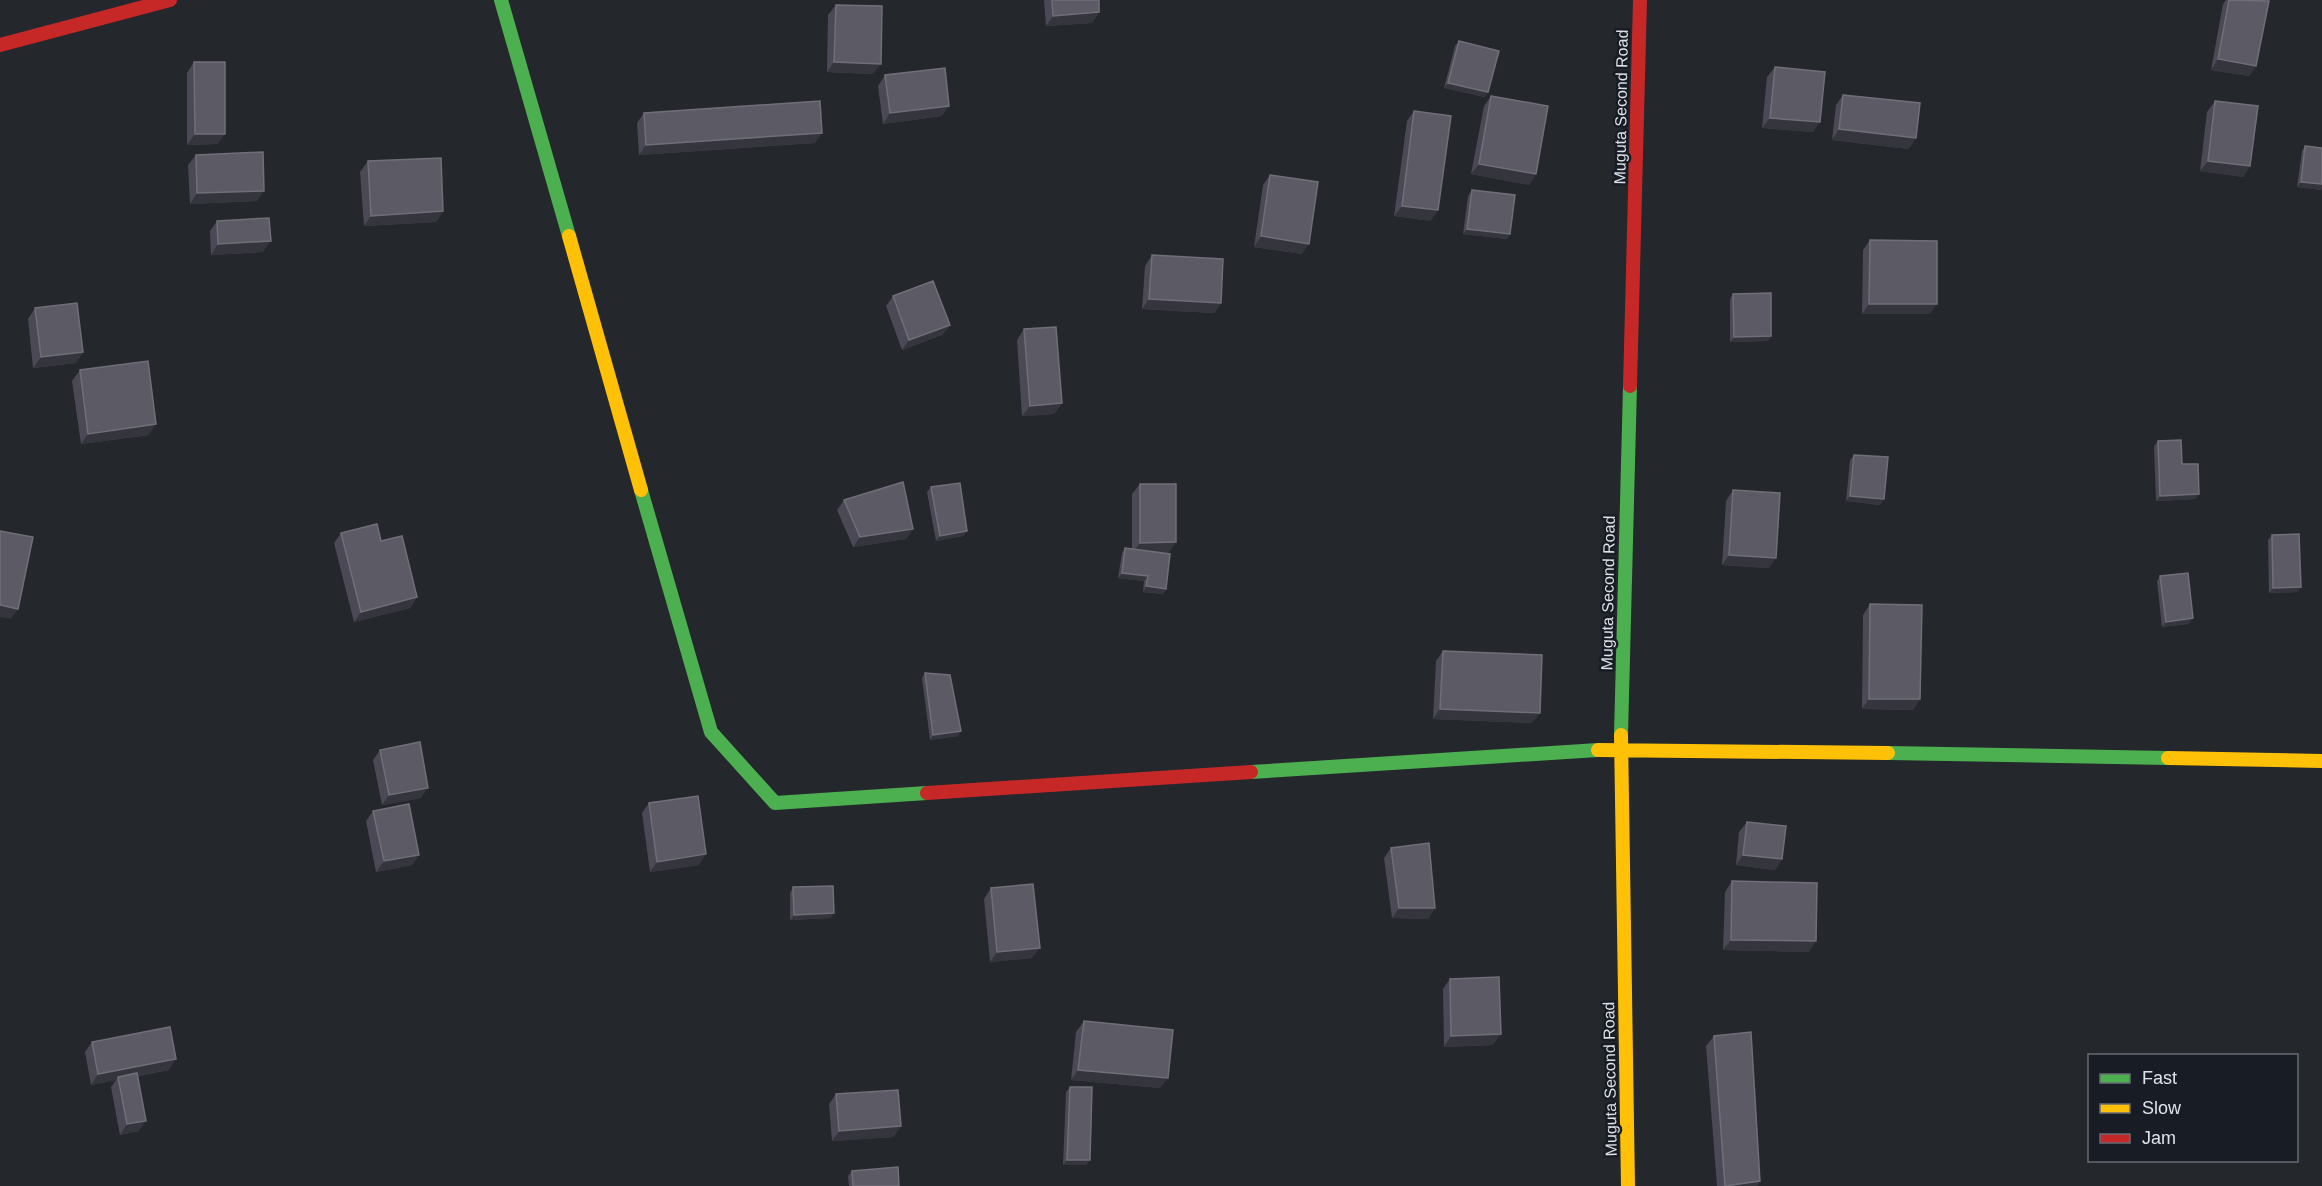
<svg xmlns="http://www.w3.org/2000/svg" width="2322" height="1186" font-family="Helvetica,sans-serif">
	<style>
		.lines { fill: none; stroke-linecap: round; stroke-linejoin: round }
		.fast { stroke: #4caf50; stroke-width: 14 }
		.slow { stroke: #ffc107; stroke-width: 14 }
		.jam { stroke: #c62828; stroke-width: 14 }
		.wall { fill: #4b4955 }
		.shaded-wall { fill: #35353e }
		.building { fill: #5b5a65; stroke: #706f79; stroke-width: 1.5 }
		.labels { text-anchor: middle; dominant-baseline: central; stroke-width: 5; stroke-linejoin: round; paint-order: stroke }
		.street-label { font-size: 16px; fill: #dfe2e8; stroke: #181c25 }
	</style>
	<rect width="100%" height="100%" fill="#24272c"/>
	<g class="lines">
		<path class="fast" d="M501,0L569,236
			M641,490L711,732L775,803L927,793
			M1621,735L1630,386
			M1888,753L2168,758
			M1251,772L1598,750"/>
		<path class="slow" d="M569,236L641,490
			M1621,735L1628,1186
			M1598,750L1888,753
			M2168,758L2322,761"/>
		<path class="jam" d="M0,45L170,0
			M1630,386L1640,0
			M927,793L1251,772"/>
	</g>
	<path class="wall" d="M1044,0H1099V12L1092,23L1046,26Z
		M2226,0H2229L2256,66L2249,76L2211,70L2223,4Z
		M836,5L873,74L827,72L828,15Z
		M1459,41L1485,97L1444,88L1455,46Z
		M194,62L218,144L187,145V73Z
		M1775,67L1813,132L1762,128L1767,77Z
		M885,75L942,116L883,124L878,86Z
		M1843,95L1909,149L1832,140L1836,105Z
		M1491,96L1536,174L1529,185L1471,174L1484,106Z
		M2215,101L2250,166L2243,177L2200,171L2207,112Z
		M1414,111L1431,221L1394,216L1407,121Z
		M644,113L815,143L639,155L637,123Z
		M2305,146L2322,148V190L2297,187L2302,151Z
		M196,155L257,201L190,204L188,165Z
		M368,161L443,211L436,222L364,226L360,172Z
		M1270,175L1302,254L1254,247L1263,185Z
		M1472,190L1510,234L1507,239L1463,234L1468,196Z
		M217,221L263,252L211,255L210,231Z
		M1870,240L1930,314H1862L1863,250Z
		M1152,255L1221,303L1214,313L1142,309L1145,266Z
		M1733,294L1771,336L1768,341L1730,342V299Z
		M893,296L950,325L942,335L902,350L886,306Z
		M35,308L83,352L76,363L33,368L28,319Z
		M1024,329L1062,403L1054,414L1022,416L1017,340Z
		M80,370L149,435L81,444L72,381Z
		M2158,441L2182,464L2196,499L2156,501L2154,446Z
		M1854,455L1880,505L1846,501L1850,460Z
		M1140,484L1176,542L1168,553H1162L1166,589L1163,594L1143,592L1144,581L1118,578L1122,553L1125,548L1132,549V494Z
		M931,487L967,531L963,536L936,541L927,492Z
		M1733,490L1769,568L1722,565L1726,501Z
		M844,500L913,529L906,539L853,547L837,510Z
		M341,533L381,541L417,597L410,608L354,622L334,543Z
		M2272,535L2301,587L2297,592L2269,593L2268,540Z
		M2160,576L2189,624L2162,627L2157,581Z
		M1870,604L1920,699L1913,710L1862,709L1863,615Z
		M1443,651L1532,723L1433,719L1436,661Z
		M925,673L961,731L958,736L930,740L922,678Z
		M380,750L421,798L382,805L373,760Z
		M649,803L699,865L650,872L642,813Z
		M373,811L419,855L412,865L376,872L366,821Z
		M1747,822L1782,859L1775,870L1736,865L1739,832Z
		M1391,848L1435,908L1428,919L1392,918L1384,858Z
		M1732,881L1809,952L1723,950L1725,892Z
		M793,887L831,918L790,920V893Z
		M991,888L1032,958L990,962L984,899Z
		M1450,979L1493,1045L1444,1047L1443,989Z
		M1084,1021L1160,1088L1071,1080L1076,1032Z
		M1714,1036L1760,1181L1757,1186H1717L1706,1046Z
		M92,1042L169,1070L138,1076L139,1131L120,1135L111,1087L116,1080L91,1085L85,1052Z
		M1070,1087L1086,1165H1063L1066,1092Z
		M836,1094L901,1126L893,1137L832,1141L829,1104Z
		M852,1171L899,1186H849L848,1176Z"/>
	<path class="shaded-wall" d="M1099,12L1092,23L1046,26L1053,16Z
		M2218,59L2256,66L2249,76L2211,70Z
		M834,62L881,64L873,74L827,72Z
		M1448,83L1488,92L1485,97L1444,88Z
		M949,106L942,116L883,124L890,113Z
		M1770,118L1820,122L1813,132L1762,128Z
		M1839,129L1916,138L1909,149L1832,140Z
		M822,133L815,143L639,155L646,145Z
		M195,134H225L218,144L187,145Z
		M2208,161L2250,166L2243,177L2200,171Z
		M1479,164L1536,174L1529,185L1471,174Z
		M2301,182L2322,184V190L2297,187Z
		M264,191L257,201L190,204L197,193Z
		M1402,206L1438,210L1431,221L1394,216Z
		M443,211L436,222L364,226L371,216Z
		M1467,229L1510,234L1507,239L1463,234Z
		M1261,236L1309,244L1302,254L1254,247Z
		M271,241L263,252L211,255L218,244Z
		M1149,299L1221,303L1214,313L1142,309Z
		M1869,304H1937L1930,314H1862Z
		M950,325L942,335L902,350L909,340Z
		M1771,336L1768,341L1730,342L1734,337Z
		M83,352L76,363L33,368L41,357Z
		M1062,403L1054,414L1022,416L1030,406Z
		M156,424L149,435L81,444L88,434Z
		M2199,494L2196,499L2156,501L2160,496Z
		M1850,496L1884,499L1880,505L1846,501Z
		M913,529L906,539L853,547L860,537Z
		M967,531L963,536L936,541L940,536Z
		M1176,542L1168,553H1132L1140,543Z
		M1729,555L1776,558L1769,568L1722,565Z
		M1122,573L1148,576L1144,581L1118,578Z
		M1146,586L1166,589L1163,594L1143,592Z
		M2301,587L2297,592L2269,593L2273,588Z
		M417,597L410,608L354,622L361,612Z
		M0,605L18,609L11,619L0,617Z
		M2193,618L2189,624L2162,627L2166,622Z
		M1869,699H1920L1913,710L1862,709Z
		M1440,709L1540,713L1532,723L1433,719Z
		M961,731L958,736L930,740L933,735Z
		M428,788L421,798L382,805L389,795Z
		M706,854L699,865L650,872L657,862Z
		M419,855L412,865L376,872L384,861Z
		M1743,855L1782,859L1775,870L1736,865Z
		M1399,908H1435L1428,919L1392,918Z
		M834,913L831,918L790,920L794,915Z
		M1731,940L1816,941L1809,952L1723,950Z
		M1040,948L1032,958L990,962L997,952Z
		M1501,1034L1493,1045L1444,1047L1451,1036Z
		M176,1059L169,1070L118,1079V1077L116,1080L91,1085L98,1074Z
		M1078,1070L1168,1078L1160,1088L1071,1080Z
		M146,1121L139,1131L120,1135L127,1124Z
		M901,1126L893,1137L832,1141L839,1131Z
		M1067,1160H1090L1086,1165H1063Z
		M1760,1181L1757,1186H1729Z"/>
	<path class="building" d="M1052,0H1099V12L1053,16Z
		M2229,0L2269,1L2256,66L2218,59Z
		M836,5L882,6L881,64L834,62Z
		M1459,41L1499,51L1488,92L1448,83Z
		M194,62H225V134H195Z
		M1775,67L1825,72L1820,122L1770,118Z
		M945,68L949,106L890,113L885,75Z
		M1843,95L1920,103L1916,138L1839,129Z
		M1491,96L1548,106L1536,174L1479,164Z
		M820,101L822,133L646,145L644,113Z
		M2215,101L2258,106L2250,166L2208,161Z
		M1414,111L1451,116L1438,210L1402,206Z
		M2305,146L2322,148V184L2301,182Z
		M263,152L264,191L197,193L196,155Z
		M441,158L443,211L371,216L368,161Z
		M1270,175L1318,182L1309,244L1261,236Z
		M1472,190L1515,195L1510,234L1467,229Z
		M269,218L271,241L218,244L217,221Z
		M1870,240L1937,241V304H1869Z
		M1152,255L1223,259L1221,303L1149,299Z
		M933,281L950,325L909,340L893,296Z
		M1771,293V336L1734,337L1733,294Z
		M77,303L83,352L41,357L35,308Z
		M1056,327L1062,403L1030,406L1024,329Z
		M148,361L156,424L88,434L80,370Z
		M2181,440L2182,464H2198L2199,494L2160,496L2158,441Z
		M1854,455L1888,457L1884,499L1850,496Z
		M903,482L913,529L860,537L844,500Z
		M960,483L967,531L940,536L931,487Z
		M1140,484H1176V542L1140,543Z
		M1733,490L1780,493L1776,558L1729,555Z
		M377,524L381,541L402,536L417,597L361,612L341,533Z
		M0,531L33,537L18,609L0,605Z
		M2299,534L2301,587L2273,588L2272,535Z
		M1125,548L1170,554L1166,589L1146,586L1148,576L1122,573Z
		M2188,573L2193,618L2166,622L2160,576Z
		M1870,604L1922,605L1920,699H1869Z
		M1443,651L1542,655L1540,713L1440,709Z
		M925,673L950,675L961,731L933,735Z
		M420,742L428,788L389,795L380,750Z
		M698,796L706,854L657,862L649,803Z
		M409,804L419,855L384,861L373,811Z
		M1747,822L1786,826L1782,859L1743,855Z
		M1429,843L1435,908H1399L1391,848Z
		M1732,881L1817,883L1816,941L1731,940Z
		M1033,884L1040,948L997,952L991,888Z
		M833,886L834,913L794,915L793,887Z
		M1499,977L1501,1034L1451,1036L1450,979Z
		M1084,1021L1173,1030L1168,1078L1078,1070Z
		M170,1027L176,1059L98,1074L92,1042Z
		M1751,1032L1760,1181L1725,1186L1714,1036Z
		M137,1073L146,1121L127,1124L118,1077Z
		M1070,1087H1092L1090,1160H1067Z
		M898,1090L901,1126L839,1131L836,1094Z
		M898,1167L899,1186H853L852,1171Z"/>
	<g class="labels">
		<g class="street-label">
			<text transform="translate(1621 107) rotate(-89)">Muguta Second Road</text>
			<text transform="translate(1608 593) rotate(-89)">Muguta Second Road</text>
			<text transform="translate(1610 1079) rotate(-91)">Muguta Second Road</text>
		</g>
	</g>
	<rect x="2088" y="1054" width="210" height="108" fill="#181c25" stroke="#686b73" stroke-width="1.5"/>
	<rect x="2100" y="1074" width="30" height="9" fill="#4caf50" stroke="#686b73" stroke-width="1.5"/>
	<text x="2142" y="1084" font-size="18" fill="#dfe2e8">Fast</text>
	<rect x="2100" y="1104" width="30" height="9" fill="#ffc107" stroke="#686b73" stroke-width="1.5"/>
	<text x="2142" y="1114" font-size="18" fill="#dfe2e8">Slow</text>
	<rect x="2100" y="1134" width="30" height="9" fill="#c62828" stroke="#686b73" stroke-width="1.5"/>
	<text x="2142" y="1144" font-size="18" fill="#dfe2e8">Jam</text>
</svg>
